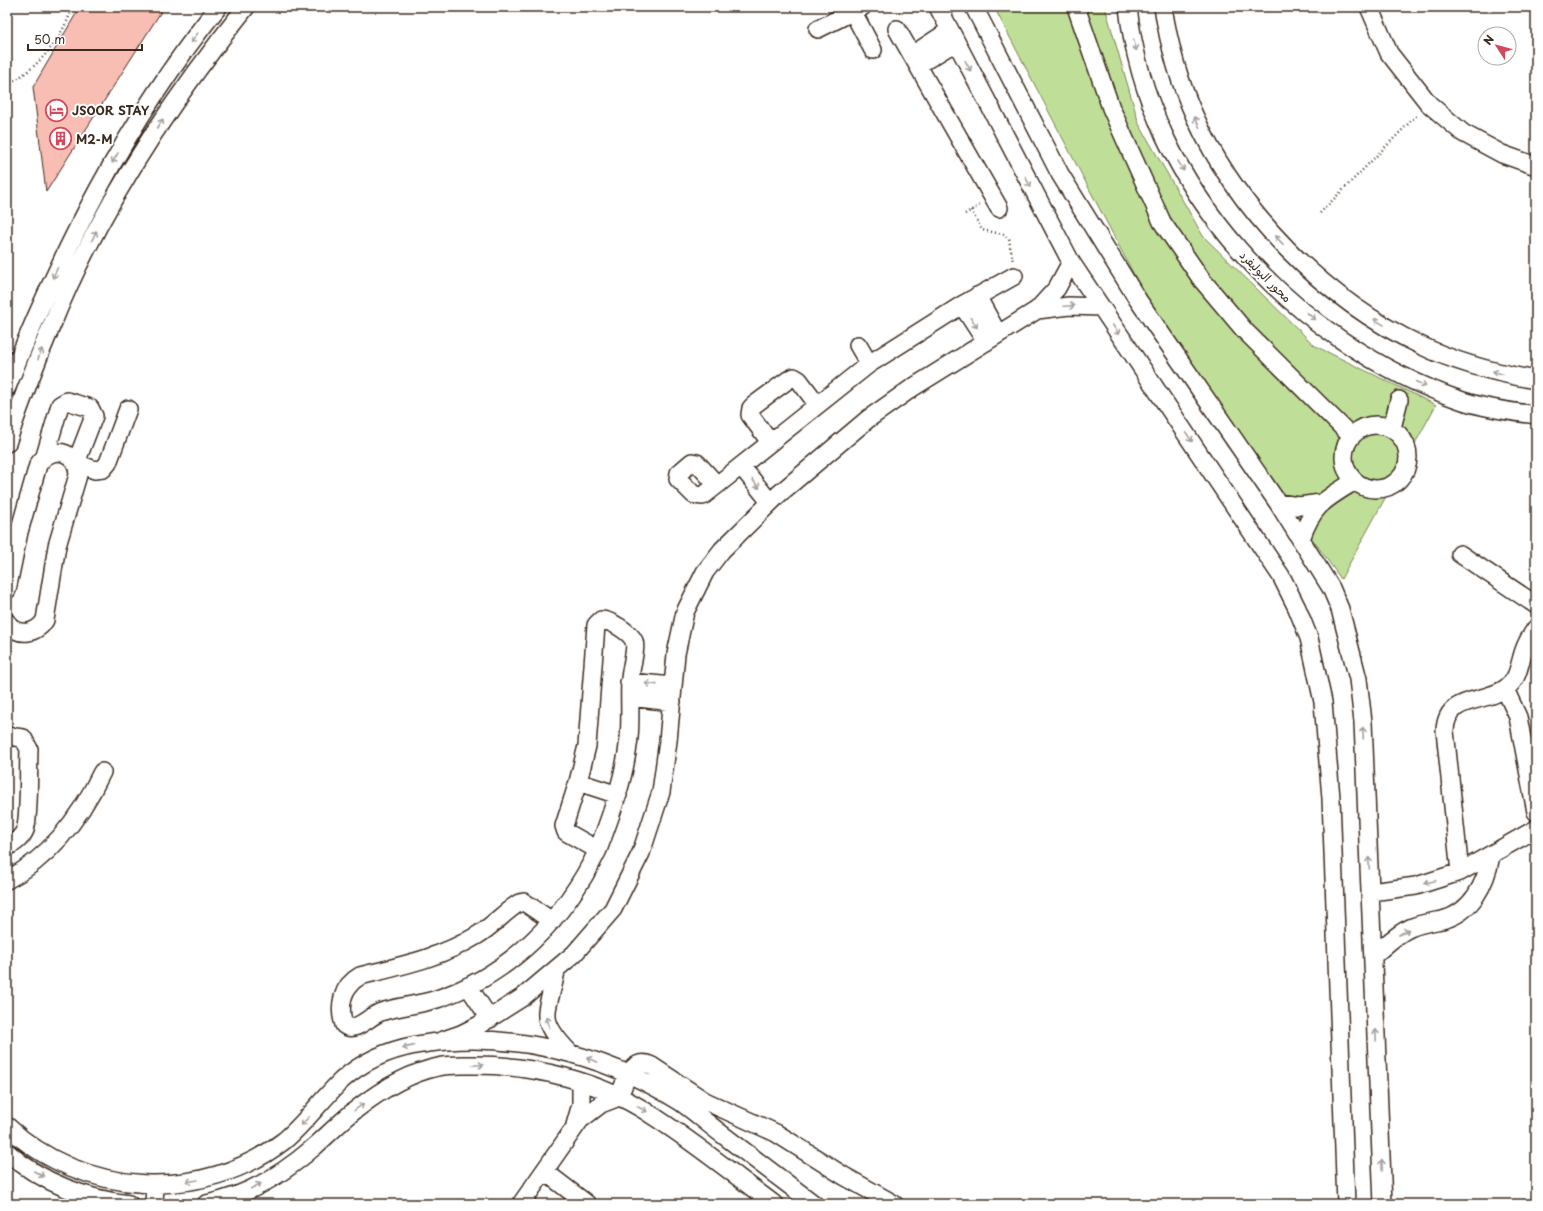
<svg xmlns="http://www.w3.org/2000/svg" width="1543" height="1211" font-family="'Playpen Sans','Playpen Sans Arabic',sans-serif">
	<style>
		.green { fill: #bfde97; stroke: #7d845a }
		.building { fill: #f8bdb3; stroke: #3b2a1e }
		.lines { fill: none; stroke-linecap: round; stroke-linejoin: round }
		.minor-casing { stroke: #3b2a1e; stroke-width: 20 }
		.path { stroke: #3b2a1e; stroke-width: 2.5; stroke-dasharray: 1 3; stroke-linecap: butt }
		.minor { stroke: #fff; stroke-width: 17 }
		.oneway { stroke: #a79f9a }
		.labels { text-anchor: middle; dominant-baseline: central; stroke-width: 4; stroke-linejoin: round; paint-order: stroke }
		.poi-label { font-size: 12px; font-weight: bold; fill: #3b2a1e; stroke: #fff; text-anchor: start }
		.street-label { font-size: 12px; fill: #3b2a1e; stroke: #fff }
	</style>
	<rect width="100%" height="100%" fill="#fff"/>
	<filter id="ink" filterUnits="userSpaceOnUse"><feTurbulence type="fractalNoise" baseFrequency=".025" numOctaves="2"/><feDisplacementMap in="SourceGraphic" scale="8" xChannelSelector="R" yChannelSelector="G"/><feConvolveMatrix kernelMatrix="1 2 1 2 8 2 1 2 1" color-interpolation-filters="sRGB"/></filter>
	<g filter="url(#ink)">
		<path class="green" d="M994,7H1105L1139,124L1203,236L1315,346L1436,405L1341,579L1163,330Z"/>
		<path class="building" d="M80,7H164L46,192L33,87Z"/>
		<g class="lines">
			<defs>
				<path id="minor" d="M938,7L1071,262L1281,576L1297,608L1309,638L1323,702L1331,798L1346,1204
					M974,7L1060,174L1138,300L1278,503L1331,588L1340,609L1358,679L1363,722L1383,1204
					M1076,7L1111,108L1162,222L1202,280L1245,331L1351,436
					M1128,7C1147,187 1295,344 1463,401C1485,408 1512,412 1536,415
					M1163,7C1169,45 1179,82 1195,117C1239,213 1325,300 1420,345C1457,363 1496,373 1536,380
					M1369,7L1389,53L1429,104L1463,133L1502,154L1536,166
					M853,12L873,50
					M818,29L862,7
					M897,29L999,208
					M912,55L950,30
					M918,65L956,42
					M977,296L998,334
					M962,305L986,342
					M1037,310L1069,306L1101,307
					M858,345L869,364
					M7,387C61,251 126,122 218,7
					M1344 457a32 32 0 1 1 64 0a32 32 0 1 1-64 0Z
					M1392,428L1399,400
					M770,442L750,415L751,408L754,405L788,380L794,377L799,380L817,404
					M7,443C20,404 35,365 51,327C98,211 168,104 246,7
					M45,456L60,405L67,401L90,408L94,416L76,463L95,470L103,469L108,463L128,409
					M692,462L697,463L717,485L703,496L694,495L678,479L679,473Z
					M741,466L770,502
					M717,485L869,364L962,305L1014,276
					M1278,503L1299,506L1321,503
					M1301,539C1313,504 1326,499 1355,481
					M1460,554L1536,605
					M7,590L19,532L38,465C51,444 77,450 78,475L57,546L45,620C37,634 17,638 7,622
					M601,620C610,620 630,632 634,641C637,649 630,670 630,680C629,699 631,718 629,738C625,777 612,813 598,850L566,832L564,826L578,782L587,746L596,625Z
					M629,682L673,686
					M1505,689L1518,717L1536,812
					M630,697L672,702
					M7,736L23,738L29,749C28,767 30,815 25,830C22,837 15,844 7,846
					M578,782L618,795
					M1460,872L1445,731C1446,694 1485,704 1506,688C1519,679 1519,664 1524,650C1527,642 1531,635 1536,628
					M7,880C51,857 81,816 102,772
					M1371,892L1416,886L1460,872L1536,829
					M552,921L524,902L519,903C504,912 492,927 476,936C440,958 400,966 360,976C342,986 338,1006 344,1025C355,1034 369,1016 381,1012C399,1006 419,1005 437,999C510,975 565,918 598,850
					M1373,956C1385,946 1396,934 1410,928C1421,923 1431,922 1442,920C1472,913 1486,883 1491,856
					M556,971C549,1013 534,1016 570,1053
					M468,986L490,1019
					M438,1042L461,1034L479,1025L523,997L574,954L613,909L641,853L661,792L668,741L676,654L685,612L705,572L722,550L779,494L868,419L912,388L1037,310L1057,288L1071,262
					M575,1125L581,1104V1082
					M7,1126C82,1197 203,1204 285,1140C306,1122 322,1099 342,1080C362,1062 389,1050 416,1045C506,1029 602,1053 679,1101C694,1111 708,1124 723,1135C753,1158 784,1181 814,1204
					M7,1152C40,1182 86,1199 129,1204
					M544,1171L587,1204
					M154,1204L155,1184
					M206,1204C246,1197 284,1173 314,1147C329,1134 342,1120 358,1108C381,1090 410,1073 438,1067C450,1064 463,1065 474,1065C534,1065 600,1081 650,1114C693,1141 733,1174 774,1204
					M521,1204L580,1120L601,1104L619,1097C625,1082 631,1056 652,1066L705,1101L776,1133L844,1176L894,1204"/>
			</defs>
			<use href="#minor" class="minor-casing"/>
			<path class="path" d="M7,84C39,69 61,39 73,7
				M971,210L982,230L1003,234L1009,239L1013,262
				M1320,213L1418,114
				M965,214L980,205"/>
			<use href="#minor" class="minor"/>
		</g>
		<defs><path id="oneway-shaft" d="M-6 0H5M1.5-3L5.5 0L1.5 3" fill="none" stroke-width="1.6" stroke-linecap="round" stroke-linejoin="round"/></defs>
		<g class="oneway">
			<use href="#oneway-shaft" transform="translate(194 38) rotate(127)"/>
			<use href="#oneway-shaft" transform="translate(1135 45) rotate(76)"/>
			<use href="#oneway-shaft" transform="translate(968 66) rotate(63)"/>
			<use href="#oneway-shaft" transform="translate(1197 122) rotate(-116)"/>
			<use href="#oneway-shaft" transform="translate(160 124) rotate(-58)"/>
			<use href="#oneway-shaft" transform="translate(115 158) rotate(120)"/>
			<use href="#oneway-shaft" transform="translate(1181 166) rotate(59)"/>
			<use href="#oneway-shaft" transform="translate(1028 182) rotate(62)"/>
			<use href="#oneway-shaft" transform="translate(94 236) rotate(-64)"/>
			<use href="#oneway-shaft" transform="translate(1279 240) rotate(-133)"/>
			<use href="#oneway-shaft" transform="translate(55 273) rotate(116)"/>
			<use href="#oneway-shaft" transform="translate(1069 306) rotate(-3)"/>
			<use href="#oneway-shaft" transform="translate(1311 316) rotate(38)"/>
			<use href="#oneway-shaft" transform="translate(1379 322) rotate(-149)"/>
			<use href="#oneway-shaft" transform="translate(974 323) rotate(57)"/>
			<use href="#oneway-shaft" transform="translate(1116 330) rotate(56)"/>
			<use href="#oneway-shaft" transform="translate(40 354) rotate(-69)"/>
			<use href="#oneway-shaft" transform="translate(1498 373) rotate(-165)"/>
			<use href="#oneway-shaft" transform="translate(1421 384) rotate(25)"/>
			<use href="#oneway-shaft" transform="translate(1189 437) rotate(56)"/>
			<use href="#oneway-shaft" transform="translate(756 484) rotate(51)"/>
			<use href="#oneway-shaft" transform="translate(651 684) rotate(-174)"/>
			<use href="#oneway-shaft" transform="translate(1363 733) rotate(-93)"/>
			<use href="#oneway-shaft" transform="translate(1369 863) rotate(-93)"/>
			<use href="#oneway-shaft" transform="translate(1430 882) rotate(165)"/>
			<use href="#oneway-shaft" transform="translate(1404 932) rotate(-30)"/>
			<use href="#oneway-shaft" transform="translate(548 1022) rotate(-105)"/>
			<use href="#oneway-shaft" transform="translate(1376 1035) rotate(-92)"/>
			<use href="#oneway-shaft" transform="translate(408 1047) rotate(167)"/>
			<use href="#oneway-shaft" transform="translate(592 1060) rotate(-160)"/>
			<use href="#oneway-shaft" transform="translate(478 1065)"/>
			<use href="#oneway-shaft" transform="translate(359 1107) rotate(-38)"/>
			<use href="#oneway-shaft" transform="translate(642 1109) rotate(28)"/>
			<use href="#oneway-shaft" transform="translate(305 1121) rotate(135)"/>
			<use href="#oneway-shaft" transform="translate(1382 1165) rotate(-92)"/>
			<use href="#oneway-shaft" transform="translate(39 1174) rotate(30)"/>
			<use href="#oneway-shaft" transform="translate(192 1181) rotate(171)"/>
			<use href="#oneway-shaft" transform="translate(256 1186) rotate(-28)"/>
		</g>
	</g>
	<defs>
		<symbol id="hotel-ring" viewBox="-11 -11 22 22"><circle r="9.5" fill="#fff" stroke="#d1495b" stroke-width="1.5"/><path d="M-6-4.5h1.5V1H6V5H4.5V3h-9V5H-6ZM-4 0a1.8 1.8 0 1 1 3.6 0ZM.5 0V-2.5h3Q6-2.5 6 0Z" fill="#d1495b"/></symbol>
		<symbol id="building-ring" viewBox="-11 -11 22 22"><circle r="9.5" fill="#fff" stroke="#d1495b" stroke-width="1.5"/><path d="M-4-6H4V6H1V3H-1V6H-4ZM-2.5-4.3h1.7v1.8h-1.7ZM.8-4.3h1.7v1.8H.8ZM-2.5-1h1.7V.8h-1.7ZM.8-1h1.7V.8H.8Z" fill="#d1495b"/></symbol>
	</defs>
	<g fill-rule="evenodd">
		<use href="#hotel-ring" x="44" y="98" width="25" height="25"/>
		<use href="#building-ring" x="48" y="126" width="25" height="25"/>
	</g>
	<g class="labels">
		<g class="poi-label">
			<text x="72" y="110">JSOOR STAY</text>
			<text x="76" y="139">M2-M</text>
		</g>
		<g class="street-label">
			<text transform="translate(1266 276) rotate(45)">محور البوليفرد</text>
		</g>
	</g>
	<rect width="1543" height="1211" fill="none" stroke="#fff" stroke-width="24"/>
	<rect x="12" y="12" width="1519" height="1187" fill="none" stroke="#3b2a1e" stroke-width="1.5" filter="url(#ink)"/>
	<g transform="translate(1497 46) rotate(306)"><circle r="19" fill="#ffffff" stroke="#b1aaa5"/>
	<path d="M0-3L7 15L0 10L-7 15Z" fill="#d1495b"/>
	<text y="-6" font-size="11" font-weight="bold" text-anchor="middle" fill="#3b2a1e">N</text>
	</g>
	<path d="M28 44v6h114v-6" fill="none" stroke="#3b2a1e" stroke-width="2"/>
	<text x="34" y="44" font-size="12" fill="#3b2a1e" stroke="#ffffff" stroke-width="3" paint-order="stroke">50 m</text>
</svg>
